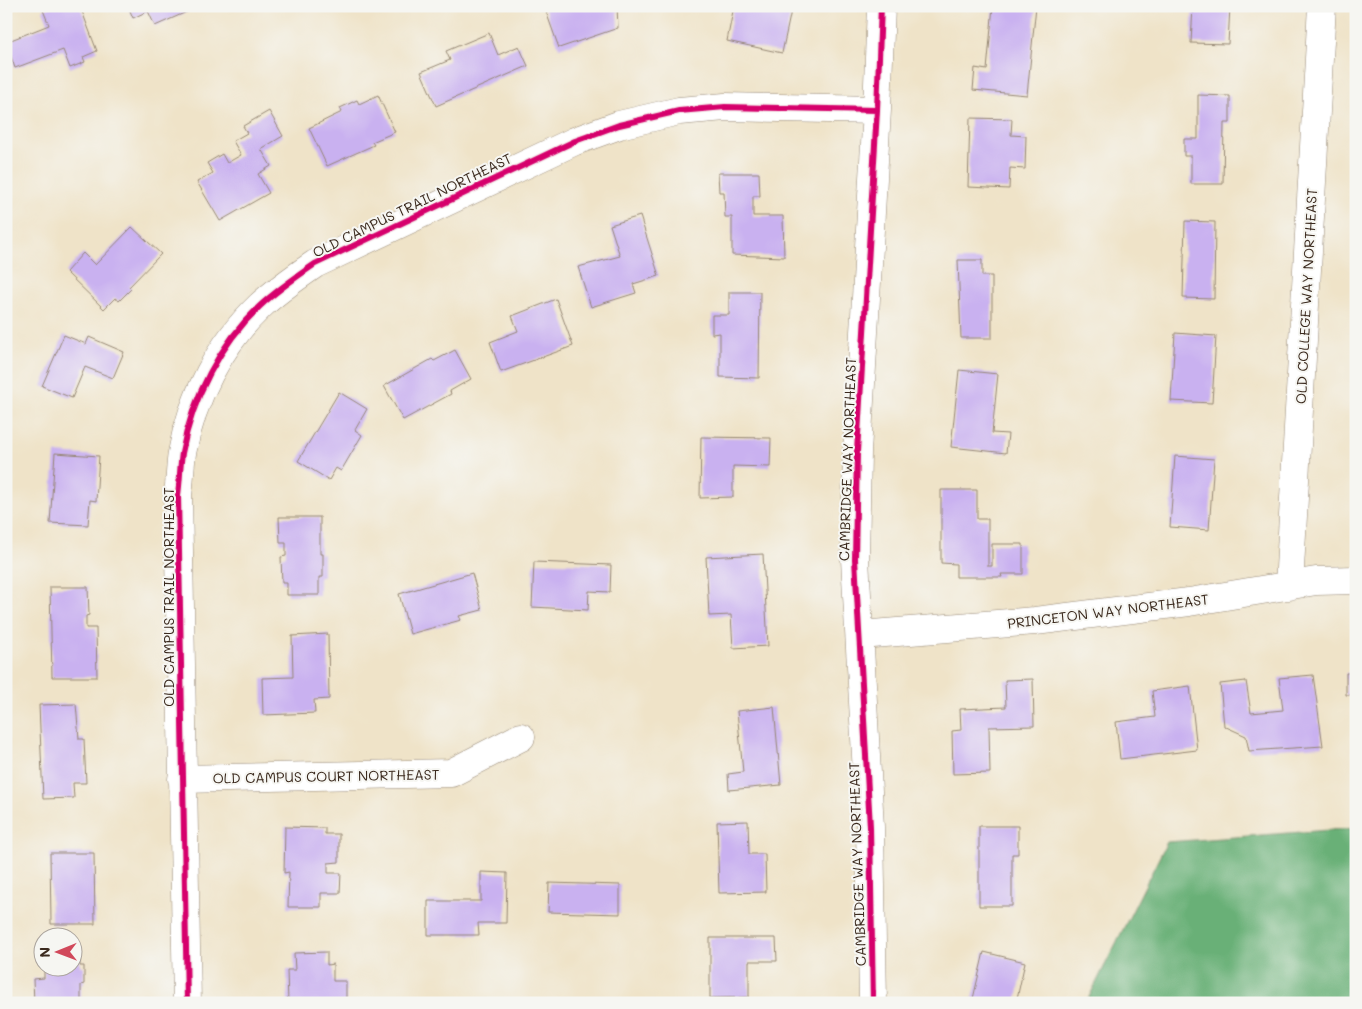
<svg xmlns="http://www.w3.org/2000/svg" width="1362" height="1009" font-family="Mali,sans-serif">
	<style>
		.forest { fill: #69b077; stroke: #526d4a }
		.building { fill: #c9b1f0 }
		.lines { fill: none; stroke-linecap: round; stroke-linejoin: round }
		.minor-casing { stroke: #958673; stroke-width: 29 }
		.minor { stroke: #fff; stroke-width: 28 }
		.cycleway-casing { stroke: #f6f6f2; stroke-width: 9 }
		.cycleway { stroke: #d6006c; stroke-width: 6 }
		.labels { text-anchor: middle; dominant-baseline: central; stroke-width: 4; stroke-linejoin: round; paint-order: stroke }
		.street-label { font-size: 14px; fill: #3b2a1e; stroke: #f6f6f2 }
	</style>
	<rect width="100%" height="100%" fill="#f6f6f2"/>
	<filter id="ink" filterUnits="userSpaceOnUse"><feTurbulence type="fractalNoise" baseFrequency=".02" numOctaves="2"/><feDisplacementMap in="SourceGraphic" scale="10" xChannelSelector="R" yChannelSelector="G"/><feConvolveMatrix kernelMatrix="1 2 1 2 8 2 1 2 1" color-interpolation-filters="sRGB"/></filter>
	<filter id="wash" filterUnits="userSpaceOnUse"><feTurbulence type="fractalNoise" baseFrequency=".0096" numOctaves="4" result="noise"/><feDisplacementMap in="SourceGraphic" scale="20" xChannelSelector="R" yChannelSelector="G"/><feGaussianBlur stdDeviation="1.12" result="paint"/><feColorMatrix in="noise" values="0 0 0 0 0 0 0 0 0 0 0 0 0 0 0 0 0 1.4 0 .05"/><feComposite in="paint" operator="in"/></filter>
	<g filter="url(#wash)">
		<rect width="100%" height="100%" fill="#efe3c8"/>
		<path class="forest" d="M1356,828V1003H1086L1167,842Z"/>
		<g id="blocks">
			<path class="building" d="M52,6H80L97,51L83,57L85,62L70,68L63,50L15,68L6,42L49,25L43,10Z
				M128,6H200L155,26L148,11L133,18Z
				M544,6H617L618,28L559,48Z
				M734,6L753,9L754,6H792L782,53L727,41Z
				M993,6H1036L1027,95L973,90L975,68L987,70Z
				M1193,6H1230L1228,44L1191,43Z
				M489,33L498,55L519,46L528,66L436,106L421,72L450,60L446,51Z
				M378,95L395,132L372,142L374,145L327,166L309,128L342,112L340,108L357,100L359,104Z
				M1198,95L1230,96V123H1224L1223,184H1191V156H1184V139H1198Z
				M269,111L283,136L261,149L271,166L258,174L269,193L220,221L197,182L213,173L207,163L222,154L227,163L241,155L233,141L247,133L243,126Z
				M970,118L1012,119L1011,135L1026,136L1025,169L1010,168L1009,189L968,187Z
				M718,173H759L760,196H753V216H783L784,257L732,255V217H725L724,192H719Z
				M640,216L659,276L633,284L636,293L591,307L578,267L620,256L610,225Z
				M1185,221L1215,222L1214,299L1183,298Z
				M132,227L161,254L129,287L131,289L119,301L115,298L104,309L66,272L83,253L95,265Z
				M958,260H982V276H992V338H961Z
				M729,292H760L759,378L720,377V333L712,334V315H729Z
				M556,299L573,346L501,372L490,342L518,331L512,316Z
				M1175,333L1216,336L1212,403L1171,401Z
				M64,335L86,344L89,337L124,352L113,378L85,367L72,398L42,386Z
				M455,350L471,379L450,391L451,394L403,420L384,386L432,359L434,361Z
				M959,370L998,374L992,433L1008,434L1006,453L951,447Z
				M339,392L367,409L355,430L362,435L341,471L336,468L329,480L298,461Z
				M701,437L771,438L770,467L733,466V497L700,498Z
				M55,453L99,456L96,501L90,500L88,525L50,523Z
				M1175,456L1214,459L1209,530L1170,527Z
				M941,490H977V519H988V566H992V544H1023V574H1001L1002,577H956V564L941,563Z
				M279,517H320V554H323V577H319V595H287V583H282L281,557L286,556V543H280Z
				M763,554L768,646L733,648L731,615L709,616L706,557Z
				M534,562L611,565L610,592L589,591L588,610L532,607Z
				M472,573L482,610L459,616L461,620L410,634L399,594Z
				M50,587H88L89,615L86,616V628H96L97,677H52Z
				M328,634L329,699L314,700L315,713L263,715L262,678L293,677L292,636Z
				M1346,673H1356V695H1346Z
				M1313,675L1323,746L1249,751L1246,736L1224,726L1220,684L1246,681L1251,713L1283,710L1279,678Z
				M1033,679L1034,726L989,727L990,773L953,774L952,731L961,730L960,709L1006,707L1005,680Z
				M1190,686L1197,750L1120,759L1116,722L1155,717L1152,691Z
				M76,704L79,739H84L86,783H73L74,798L43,799L39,705Z
				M774,707L781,785L729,790L728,774L743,772L737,711Z
				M748,821L749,854H765L766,892L719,893L717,822Z
				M979,826H1018V854H1012V906H979Z
				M285,827L325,828V834H339V862L328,863V873H341L340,893H321V907H288L289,872L284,873Z
				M50,853H94L95,924H51Z
				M481,872L507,873L506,923H478L479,935H428V901H481Z
				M549,883L620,885V914L548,912Z
				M710,938H776L777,961H749V997L710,998Z
				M72,951H80V966H84V984L81,985V1003H34L33,979L44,978V967L72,966Z
				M327,952V965L333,964V981H346V1003H288L287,970H295L294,953Z
				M984,952L1025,962L1016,1003H972Z"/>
		</g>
	</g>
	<g filter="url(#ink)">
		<use href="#blocks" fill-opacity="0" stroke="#958673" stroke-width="1"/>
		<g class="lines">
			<defs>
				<path id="minor" d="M1289,586L1322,6
					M860,635L1035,621L1189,602L1316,581L1356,580
					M182,779L451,773L521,737
					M187,1003L178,495C180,481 180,466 182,453C192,398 220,344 260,306C277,290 296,277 315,264L575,141L619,125L679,111L725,107L877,110
					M873,1003L870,827L855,559L857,452L877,110L881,6"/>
			</defs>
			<use href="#minor" class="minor-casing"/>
			<use href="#minor" class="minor"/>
			<defs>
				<path id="cycleway" d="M187,1003L178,495C180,481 180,466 182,453C192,398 220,344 260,306C277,290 296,277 315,264L575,141L619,125L679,111L725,107L877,110
					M873,1003L870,827L855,559L857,452L877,110L881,6"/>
			</defs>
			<use href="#cycleway" class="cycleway-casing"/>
			<use href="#cycleway" class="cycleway"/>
		</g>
	</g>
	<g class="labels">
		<g class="street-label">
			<text transform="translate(412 205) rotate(-26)">OLD CAMPUS TRAIL NORTHEAST</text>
			<text transform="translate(1306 296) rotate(-87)">OLD COLLEGE WAY NORTHEAST</text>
			<text transform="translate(847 459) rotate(-88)">CAMBRIDGE WAY NORTHEAST</text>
			<text transform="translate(168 597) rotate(-90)">OLD CAMPUS TRAIL NORTHEAST</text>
			<text transform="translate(1108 611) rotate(-7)">PRINCETON WAY NORTHEAST</text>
			<text transform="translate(326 776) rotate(-1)">OLD CAMPUS COURT NORTHEAST</text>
			<text transform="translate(857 864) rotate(-92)">CAMBRIDGE WAY NORTHEAST</text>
		</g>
	</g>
	<rect width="1362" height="1009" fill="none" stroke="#f6f6f2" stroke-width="25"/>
	<g transform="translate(58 952) rotate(269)"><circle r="24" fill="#f6f6f2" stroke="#aba49d"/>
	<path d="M0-4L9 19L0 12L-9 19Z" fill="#d1495b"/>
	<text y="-8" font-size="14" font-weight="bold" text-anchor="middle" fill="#3b2a1e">N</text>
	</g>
</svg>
